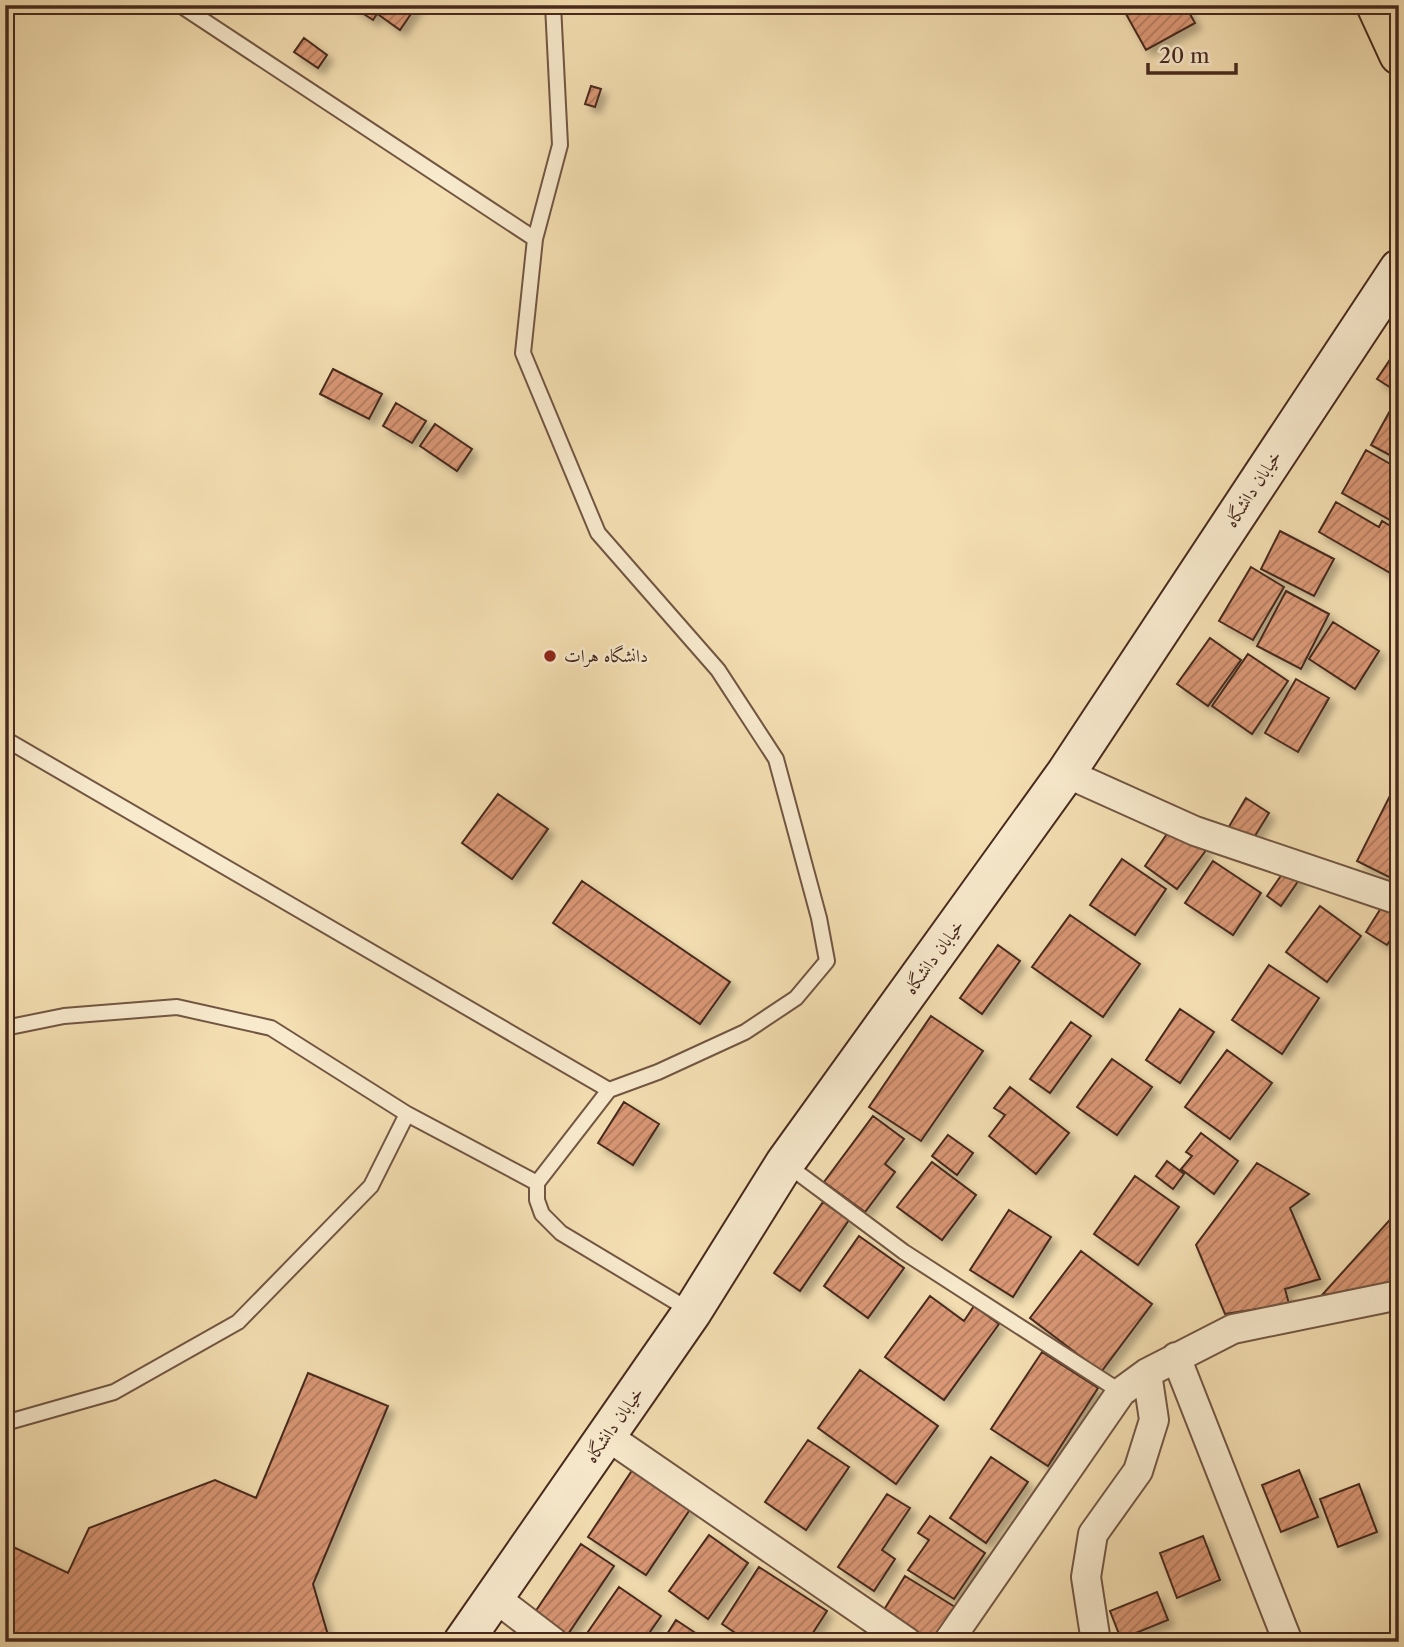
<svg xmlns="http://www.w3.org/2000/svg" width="1404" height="1647" font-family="'Libre Caslon Text',Amiri,serif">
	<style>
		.building { fill: url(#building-hatch); stroke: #47291e; stroke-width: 2; filter: url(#shadow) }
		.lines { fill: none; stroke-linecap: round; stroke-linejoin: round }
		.lane-casing { stroke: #725643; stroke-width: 18 }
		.street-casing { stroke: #725643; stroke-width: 32 }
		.secondary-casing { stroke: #47291e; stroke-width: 42 }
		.highway-casing { stroke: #47291e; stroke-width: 42 }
		.lane { stroke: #f8eacd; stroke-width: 14 }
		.street { stroke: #f8eacd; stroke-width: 28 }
		.secondary { stroke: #f8eacd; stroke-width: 38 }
		.highway { stroke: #f4dfb2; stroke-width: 38 }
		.poi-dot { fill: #8f2418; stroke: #f8eacd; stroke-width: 2.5 }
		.labels { text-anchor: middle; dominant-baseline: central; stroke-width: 5; stroke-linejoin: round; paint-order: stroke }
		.street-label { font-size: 18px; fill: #47291e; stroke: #f8eacd }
		.poi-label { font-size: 18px; fill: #47291e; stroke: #f8eacd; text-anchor: start }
	</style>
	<defs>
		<pattern id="building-hatch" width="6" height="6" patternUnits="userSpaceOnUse" patternTransform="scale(1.75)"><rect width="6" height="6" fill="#d99774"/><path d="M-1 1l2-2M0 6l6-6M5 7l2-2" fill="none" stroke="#b27b5f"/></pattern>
		<filter id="shadow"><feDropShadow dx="6" dy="6" stdDeviation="3.5" flood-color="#0004"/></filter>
	</defs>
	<rect width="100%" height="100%" fill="#f4dfb2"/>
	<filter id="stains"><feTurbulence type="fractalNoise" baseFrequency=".00286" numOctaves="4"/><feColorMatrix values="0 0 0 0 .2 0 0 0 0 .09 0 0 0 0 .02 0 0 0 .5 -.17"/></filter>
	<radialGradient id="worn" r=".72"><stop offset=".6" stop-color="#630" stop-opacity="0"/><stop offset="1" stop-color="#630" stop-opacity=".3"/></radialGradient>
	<path class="building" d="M378,5L381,8L373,20L351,6Z
		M386,5H417L400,30L379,15Z
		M1121,5H1185L1195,23L1146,50Z
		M304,38L327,55L318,68L294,52Z
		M591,86L601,89L595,107L585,104Z
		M1399,346V393L1377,379Z
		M333,369L382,394L369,419L320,394Z
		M1396,400L1399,402V460L1371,445Z
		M396,403L426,421L412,443L383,426Z
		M435,424L472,449L457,471L420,446Z
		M1366,450L1399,469V525L1342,493Z
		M1336,502L1379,527L1382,521L1399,531V578L1319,532Z
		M1280,531L1334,559L1314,596L1261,569Z
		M1251,567L1284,587L1253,640L1219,621Z
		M1286,591L1329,614L1301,669L1257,646Z
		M1333,622L1379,651L1355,689L1309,659Z
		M1210,638L1241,660L1208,706L1177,684Z
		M1248,654L1288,681L1252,734L1212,706Z
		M1296,679L1329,698L1298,752L1265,733Z
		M1399,778V882L1357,861Z
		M498,794L548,829L512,879L462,843Z
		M1246,798L1269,813L1250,844L1227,830Z
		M1169,831L1207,849L1177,889L1145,866Z
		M1122,859L1166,889L1135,935L1090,905Z
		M1213,861L1261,893L1233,935L1185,903Z
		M1287,867L1301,877L1281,906L1267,896Z
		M582,881L730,982L700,1024L553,923Z
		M1383,905L1399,915V927L1387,945L1366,932Z
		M1320,906L1361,936L1327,982L1286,952Z
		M1070,915L1140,964L1103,1017L1032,967Z
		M998,945L1020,961L982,1014L960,998Z
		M1269,965L1319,998L1282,1054L1232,1020Z
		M1180,1009L1214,1032L1180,1083L1146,1060Z
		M931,1016L983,1051L921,1141L869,1107Z
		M1071,1022L1091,1036L1050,1093L1030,1079Z
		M1227,1050L1272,1083L1230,1139L1185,1107Z
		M1112,1059L1152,1087L1117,1135L1077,1107Z
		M1010,1087L1069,1133L1036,1174L989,1136L1005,1115L994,1108Z
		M624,1102L659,1124L633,1165L598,1143Z
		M873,1116L904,1139L885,1164L895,1172L865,1212L824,1182Z
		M1201,1133L1238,1161L1214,1194L1181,1169L1192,1156L1186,1152Z
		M948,1135L973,1153L957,1175L932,1156Z
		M1167,1161L1184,1174L1173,1189L1156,1176Z
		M932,1162L976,1195L942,1240L897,1207Z
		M1257,1163L1309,1194L1290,1208L1320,1279L1285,1289L1289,1304L1225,1314L1196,1245Z
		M1135,1176L1179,1207L1138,1265L1094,1234Z
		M823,1202L849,1220L800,1291L774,1273Z
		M1009,1210L1051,1237L1013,1297L970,1270Z
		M1396,1213L1399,1215V1287L1322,1295Z
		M859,1236L904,1268L868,1318L824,1286Z
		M1081,1251L1152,1304L1101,1372L1030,1318Z
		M930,1296L964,1321L974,1306L999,1324L944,1400L885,1357Z
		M1042,1352L1098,1388L1048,1466L991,1429Z
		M860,1370L938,1426L896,1484L818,1428Z
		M308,1373L388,1406L313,1584L330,1642H21L5,1634V1543L68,1573L89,1528L215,1480L256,1498Z
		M808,1440L849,1467L806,1530L765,1502Z
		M991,1457L1028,1482L986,1543L950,1518Z
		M633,1469L691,1508L646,1575L588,1537Z
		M1299,1470L1318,1517L1281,1532L1262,1485Z
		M1359,1484L1377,1532L1338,1547L1320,1499Z
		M887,1494L910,1508L882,1550L895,1559L874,1591L838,1567Z
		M930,1516L985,1553L954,1599L908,1570L929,1540L918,1533Z
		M709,1535L748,1563L708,1619L669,1591Z
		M1203,1536L1220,1580L1177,1598L1160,1553Z
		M581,1544L614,1566L564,1640L531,1618Z
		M759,1567L827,1611L807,1642H749L722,1624Z
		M905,1576L955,1607L933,1642H929L882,1613Z
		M619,1587L661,1616L643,1642H581Z
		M1157,1592L1168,1620L1121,1639L1110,1611Z
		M676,1620L709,1642H662Z"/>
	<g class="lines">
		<defs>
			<path id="lane" d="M180,5L535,239
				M5,739L609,1090
				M5,1028L64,1016L177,1007L271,1028L407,1114L537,1183L609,1090L658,1072L745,1032L796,998L827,961L819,918L776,759L718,670L598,533L523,353L535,239L560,145L553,5
				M786,1164L904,1252L1121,1392
				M537,1183V1200L542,1214L561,1233L691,1311
				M5,1423L114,1392L238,1322L371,1186L407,1114"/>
			<path id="street" d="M1066,773L1195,831L1399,900
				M1176,1357L1288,1642
				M607,1436L907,1642
				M494,1597L553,1642
				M948,1642L1121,1392L1147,1373L1233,1329L1399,1295
				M1096,1642L1086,1577L1093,1534L1138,1471L1154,1420L1147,1373"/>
			<path id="secondary" d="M463,1642L692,1312L785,1163L1066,773L1399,269"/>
			<path id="highway" d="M1376,5L1399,55"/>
		</defs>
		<use href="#lane" class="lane-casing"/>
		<use href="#street" class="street-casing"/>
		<use href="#secondary" class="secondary-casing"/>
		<use href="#highway" class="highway-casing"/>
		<use href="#lane" class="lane"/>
		<use href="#street" class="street"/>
		<use href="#secondary" class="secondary"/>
		<use href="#highway" class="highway"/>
	</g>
	<circle class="poi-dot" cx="550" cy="656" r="7"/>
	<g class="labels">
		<g class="street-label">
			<text transform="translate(1253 489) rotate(-57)">خیابان دانشگاه</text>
			<text transform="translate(934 957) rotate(-54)">خیابان دانشگاه</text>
			<text transform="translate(614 1425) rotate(-55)">خیابان دانشگاه</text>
		</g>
		<g class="poi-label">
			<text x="564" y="656">دانشگاه هرات</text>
		</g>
	</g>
	<rect width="1404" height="1647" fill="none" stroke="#f4dfb2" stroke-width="28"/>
	<rect x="7" y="7" width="1390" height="1633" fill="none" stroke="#47291e" stroke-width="3.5"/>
	<rect x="14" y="14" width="1376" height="1619" fill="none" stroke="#47291e" stroke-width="2"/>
	<path d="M1148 63v10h88v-10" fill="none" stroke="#47291e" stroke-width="3.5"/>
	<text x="1159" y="63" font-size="21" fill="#47291e" stroke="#f8eacd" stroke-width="5" paint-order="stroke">20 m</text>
	<rect width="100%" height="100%" filter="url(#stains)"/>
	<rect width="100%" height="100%" fill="url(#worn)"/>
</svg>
